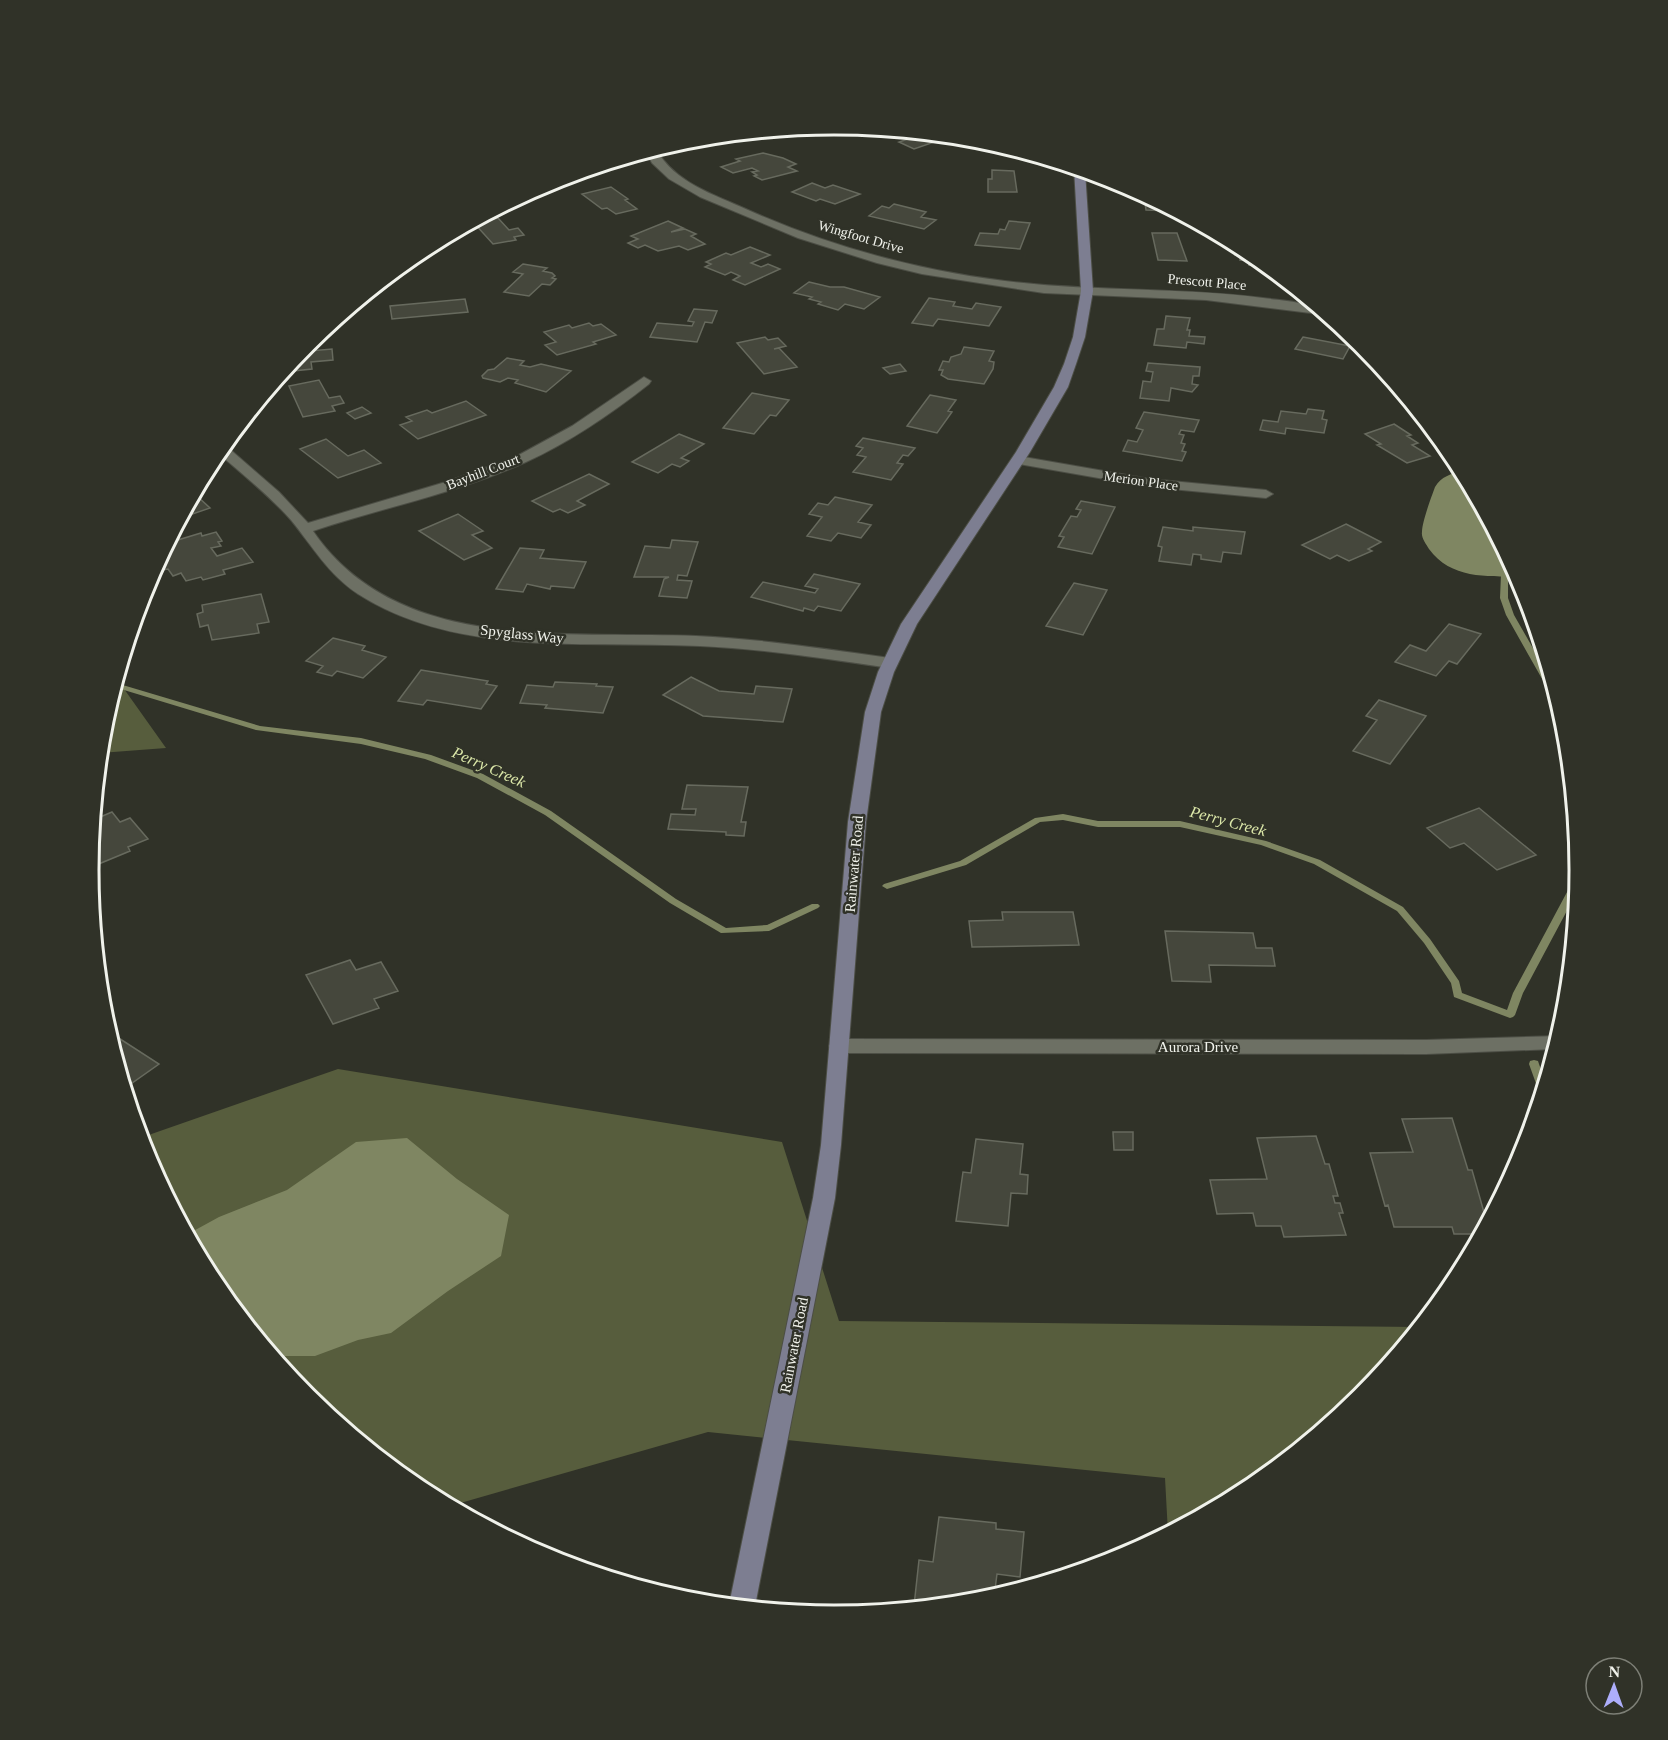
<svg xmlns="http://www.w3.org/2000/svg" width="1668" height="1740" font-family="Georgia,serif">
	<style>
		.green { fill: #575d3d }
		.water { fill: #7f8662 }
		.lines { fill: none; stroke-linecap: round; stroke-linejoin: round }
		.stream { fill: #7f8662; fill-rule: evenodd }
		.building { fill: #45473c; stroke: #676a5e; stroke-width: 1.5 }
		.street-casing { stroke: #4c4e45; stroke-width: 2 }
		.secondary-casing { stroke: #4c4e45; stroke-width: 2 }
		.street { fill: #6d7064; fill-rule: evenodd }
		.secondary { fill: #7d7e91; fill-rule: evenodd }
		.labels { text-anchor: middle; dominant-baseline: central; stroke-width: 5; stroke-linejoin: round; paint-order: stroke }
		.far-street-label { font-size: 14px; fill: #f0f2eb; stroke: #303228 }
		.street-label { font-size: 15px; fill: #f0f2eb; stroke: #303228 }
		.water-label { font-size: 16px; font-style: italic; fill: #dde9aa; stroke: #303228 }
		.rim { fill: none; stroke: #f0f2eb; stroke-width: 3 }
	</style>
	<rect width="100%" height="100%" fill="#303228"/>
	<path class="green" d="M117,679L166,748L100,753L103,724Z
		M338,1069L782,1142L839,1321L1418,1327L1361,1397L1248,1490L1168,1533L1165,1478L708,1432L450,1506L420,1490L307,1397L214,1284L145,1155L140,1138Z"/>
	<path class="water" d="M1462,472L1519,577C1486,576 1451,579 1429,549C1426,544 1421,538 1422,532C1422,522 1431,498 1435,487C1441,477 1451,473 1462,472Z
		M407,1138L457,1179L509,1215L501,1256L448,1291L391,1333L358,1340L315,1356H273L214,1284L188,1234L219,1217L287,1190L356,1142Z"/>
	<g class="lines">
		<path class="stream" d="M1501,575H1507L1508,577V598L1514,615L1553,683L1558,702L1554,700L1506,615L1500,598Z
			M116,683L260,726L361,738L431,755L483,774L551,811L676,899L726,928L767,925L812,904H818L820,906L818,908L769,931L721,933L670,903L545,815L477,778L425,759L361,744L256,730L114,687Z
			M1063,814L1098,821H1180L1266,841L1320,860L1403,907L1430,939L1459,981L1462,993L1507,1010L1513,993L1574,879L1579,876L1578,890L1523,993L1515,1015L1513,1017L1510,1018L1454,997L1451,983L1424,943L1397,911L1314,864L1261,845L1180,827H1098L1063,820L1040,822L966,865L887,889L882,886L884,884L960,861L1035,818Z
			M1534,1060L1538,1061L1539,1064L1545,1081L1542,1092L1538,1089L1529,1064L1530,1061Z"/>
	</g>
	<path class="building" d="M894,130L939,135L946,138L914,149L899,142L908,139Z
		M737,134L735,140L711,139L712,137Z
		M990,142L1017,150L1016,153H998L999,149H989Z
		M763,153L783,158L796,164L788,167L797,171L762,180L754,176L757,175L752,172L758,171L752,168L733,173L721,167L740,161L736,159Z
		M992,170L1014,171L1017,192H988V179H992Z
		M812,183L825,188L833,185L860,194L835,204L820,199L816,201L792,192Z
		M611,187L628,199L625,200L637,209L616,214L607,208L602,209L582,194Z
		M1144,194L1174,211L1146,210Z
		M894,204L926,212L921,217L936,220L924,229L869,216L882,206L889,208Z
		M498,218L509,230L518,228L524,235L514,237L516,240L493,244L474,223Z
		M668,221L683,228L671,232L685,229L696,234L691,236L705,244L688,250L679,246L658,251L645,245L638,248L628,243L638,239L631,236Z
		M1009,221L1030,223L1020,249L975,245L980,233L998,234L1000,229L1005,230Z
		M1152,233H1177L1187,261L1158,260Z
		M750,247L770,255L751,263L761,267L768,264L780,269L745,285L733,280L740,276L731,272L725,275L705,267L711,264L706,262L726,253L731,255Z
		M1237,248L1248,250L1268,267L1249,265L1250,261L1240,260L1241,255H1235Z
		M523,264L547,268L543,271L552,273L555,276L552,278L556,279L550,285L542,284L529,296L504,292L523,274L513,272Z
		M809,282L830,287H844L880,297L864,309L845,304L838,310L818,304L821,302L809,299L812,297L794,293Z
		M929,298L955,302L953,306L972,309L976,303L1001,307L989,326L938,319L933,326L912,323Z
		M465,299L468,312L392,319L390,306Z
		M694,309L717,311L712,323L705,322L697,342L650,337L657,323L692,326L694,322L688,321Z
		M1166,316L1190,318L1187,330H1190L1189,336L1205,337L1204,344L1187,342L1186,348L1154,345L1157,329H1164Z
		M589,323L593,326L601,324L616,335L593,342L596,344L557,355L545,345L556,342L544,332L569,325L572,328Z
		M765,337L768,340L778,338L786,346L774,349L779,348L797,367L764,374L737,343Z
		M1303,337L1350,346L1343,359L1295,349Z
		M305,345L309,347L310,351L332,349L333,360L311,362L312,369L283,372Z
		M964,347L994,351L989,361L994,362L993,369L984,384L948,379L941,375L943,370H939L943,361L949,362L951,357L961,354Z
		M507,358L524,361L520,365L530,367L541,364L571,371L546,392L515,383L518,380L508,378L500,382L483,378L482,376L488,370L494,369Z
		M1148,363L1200,367L1199,376H1193L1192,384L1198,385L1192,392L1171,388L1169,401L1140,398L1143,381L1151,382L1153,372L1146,371Z
		M900,364L906,371L890,374L883,368Z
		M319,380L329,398L340,396L344,403L332,406L335,411L303,417L289,386Z
		M752,393L789,400L776,416L770,415L754,434L723,428Z
		M930,395L956,400L948,411L952,412L937,433L907,426Z
		M466,401L486,415L418,439L400,425L412,421L406,417L427,410L432,413Z
		M362,407L371,413L355,419L347,413Z
		M1308,409L1324,411L1322,419L1327,420L1324,433L1286,428L1285,434L1260,430L1263,420L1278,422L1281,411L1306,414Z
		M1144,412L1199,420L1194,432L1181,430L1179,434L1184,435L1181,443L1185,444L1182,451L1186,452L1182,461L1123,451L1128,440L1137,442L1143,430L1136,428Z
		M1394,424L1411,435L1407,436L1418,443L1412,445L1430,456L1407,463L1377,445L1381,444L1365,434Z
		M679,434L704,444L681,458L689,461L680,467L672,464L658,473L632,462Z
		M863,438L915,448L908,456L903,455L897,463L903,464L891,480L853,472L866,457L857,455L863,448L856,446Z
		M326,439L348,456L364,450L381,463L338,478L300,449Z
		M589,474L609,484L577,501L585,505L568,513L560,509L553,512L532,501Z
		M197,496L210,508L181,518L192,498Z
		M835,497L872,505L858,522L871,525L861,538L838,533L831,541L807,536L822,517L809,514L818,503L828,505Z
		M1081,501L1115,507L1092,554L1058,547L1064,537L1059,536L1071,516L1077,517L1081,510L1076,509Z
		M458,514L483,531L472,535L492,548L464,560L419,531Z
		M1346,524L1381,542L1368,549L1372,551L1349,561L1337,555L1330,559L1302,545Z
		M1163,527L1193,531V527L1245,532L1241,554L1223,552L1221,562L1201,559V555L1193,554L1191,565L1159,561L1162,547L1158,546Z
		M216,532L222,541L218,542L221,546L211,548L217,556L242,548L253,562L223,570L225,574L203,580L201,577L186,581L181,573L173,576L168,569L162,570L157,563L160,556L167,554L164,549L168,543L201,533L202,536Z
		M672,540L698,542L687,576L678,575L677,580L692,581L687,598L659,596L664,579L669,577H634L645,546L670,548Z
		M520,548L544,550L540,558L586,562L574,588L551,586L550,589L527,584L523,592L496,589Z
		M814,574L860,584L841,611L818,606L814,611L804,608L803,611L751,597L763,582L815,593L818,589L805,586Z
		M1074,583L1107,590L1083,635L1046,626Z
		M261,594L269,622L257,624L259,633L212,640L208,625L200,627L197,614L203,612L202,605Z
		M1449,624L1481,634L1457,664L1449,661L1436,676L1395,662L1410,645L1426,651Z
		M333,638L365,646L362,650L386,657L363,678L337,671L332,676L317,672L323,666L306,661Z
		M421,670L488,681L486,684L497,686L481,709L427,700L423,705L398,701Z
		M691,677L719,691L754,694L756,686L792,689L783,722L703,716L663,695Z
		M555,682L597,684L596,686L613,687L603,713L545,708L547,705L520,703L527,685L553,687Z
		M1379,700L1426,716L1390,764L1353,751L1377,720L1366,716Z
		M687,785L748,787L741,822H746L744,836L726,835V832L668,829L671,814L695,815L696,809H682Z
		M1479,808L1520,842L1536,855L1497,870L1464,843L1450,848L1427,828Z
		M112,812L120,822L130,818L148,839L128,847L130,851L89,868L93,820Z
		M1002,912H1073L1079,945L972,947L969,921L1003,920Z
		M1165,931L1253,933L1256,948H1272L1275,966L1209,965L1211,982L1172,981Z
		M350,960L356,970L381,962L398,991L374,999L379,1008L333,1024L306,975Z
		M114,1035L159,1064L125,1088L110,1038Z
		M1452,1118L1468,1170H1472L1487,1223L1481,1234H1454L1452,1227H1394L1388,1205L1385,1206L1370,1153L1413,1152L1402,1119Z
		M1113,1132H1133V1150H1114Z
		M1316,1136L1325,1164H1329L1338,1196H1333L1335,1203H1340L1343,1213H1339L1346,1235L1284,1237L1281,1226H1256L1253,1213L1217,1214L1210,1180L1267,1179L1257,1138Z
		M976,1139L1023,1144L1020,1174L1028,1175L1027,1194L1011,1193L1008,1226L956,1221L963,1172L971,1173Z
		M939,1517L996,1523V1529L1024,1532L1020,1577L997,1574L994,1597L979,1601L914,1606L919,1560L933,1562Z"/>
	<g class="lines">
		<defs>
			<path id="street" d="M656,149C675,183 713,194 748,210C829,246 916,270 1005,281C1090,292 1177,287 1263,298C1284,301 1310,301 1327,315L1206,300L1044,293L922,274L877,263L798,238L700,197L669,179L652,163L646,152Z
				M644,377L651,381L649,384C611,414 570,442 526,462C458,493 384,507 313,531C397,654 567,631 696,636C761,639 826,649 890,658L898,663L896,666L890,668C827,659 764,649 700,646C587,640 458,658 358,594C328,574 313,547 291,520C269,495 242,474 217,452L225,445L279,492L308,523L449,481L517,456L572,426Z
				M1018,456L1150,479L1266,490L1273,494L1266,498L1150,487L1013,463L1011,460Z
				M1559,1036L1555,1049L1426,1054L839,1053L832,1051L829,1046L832,1041L839,1039L1426,1040Z"/>
			<path id="secondary" d="M1074,168L1085,171L1093,291L1085,337L1076,364L1068,387L1030,452L917,624L894,672L881,712L866,822L841,1145L835,1198L755,1606L729,1605L813,1198L821,1145L848,822L865,712L878,672L901,624L1016,452L1054,387L1064,364L1073,337L1081,291Z"/>
		</defs>
		<use href="#street" class="street-casing"/>
		<use href="#secondary" class="secondary-casing"/>
		<use href="#street" class="street"/>
		<use href="#secondary" class="secondary"/>
	</g>
	<g class="labels">
		<g class="far-street-label">
			<text transform="translate(861 237) rotate(16)">Wingfoot Drive</text>
			<text transform="translate(1207 282) rotate(5)">Prescott Place</text>
			<text transform="translate(483 472) rotate(-21)">Bayhill Court</text>
			<text transform="translate(1141 481) rotate(8)">Merion Place</text>
		</g>
		<g class="street-label">
			<text transform="translate(522 634) rotate(6)">Spyglass Way</text>
			<text transform="translate(854 864) rotate(-85)">Rainwater Road</text>
			<text x="1198" y="1047">Aurora Drive</text>
			<text transform="translate(794 1345) rotate(-79)">Rainwater Road</text>
		</g>
		<g class="water-label">
			<text transform="translate(489 767) rotate(24)">Perry Creek</text>
			<text transform="translate(1228 821) rotate(15)">Perry Creek</text>
		</g>
	</g>
	<path d="M0 0H1668V1740H0ZM99 870a735 735 0 1 1 1470 0a735 735 0 1 1-1470 0Z" fill="#303228" fill-rule="evenodd"/>
	<path class="rim" d="M99 870a735 735 0 1 1 1470 0a735 735 0 1 1-1470 0Z"/>
	<g transform="translate(1614 1686) rotate(1)"><circle r="28" fill="#303228" stroke="#7d7f76" stroke-width="1.5"/>
	<path d="M0-4.5L10 22L0 15L-10 22Z" fill="#adaefb"/>
	<text y="-9" font-size="16" font-weight="bold" text-anchor="middle" fill="#f0f2eb">N</text>
	</g>
</svg>
